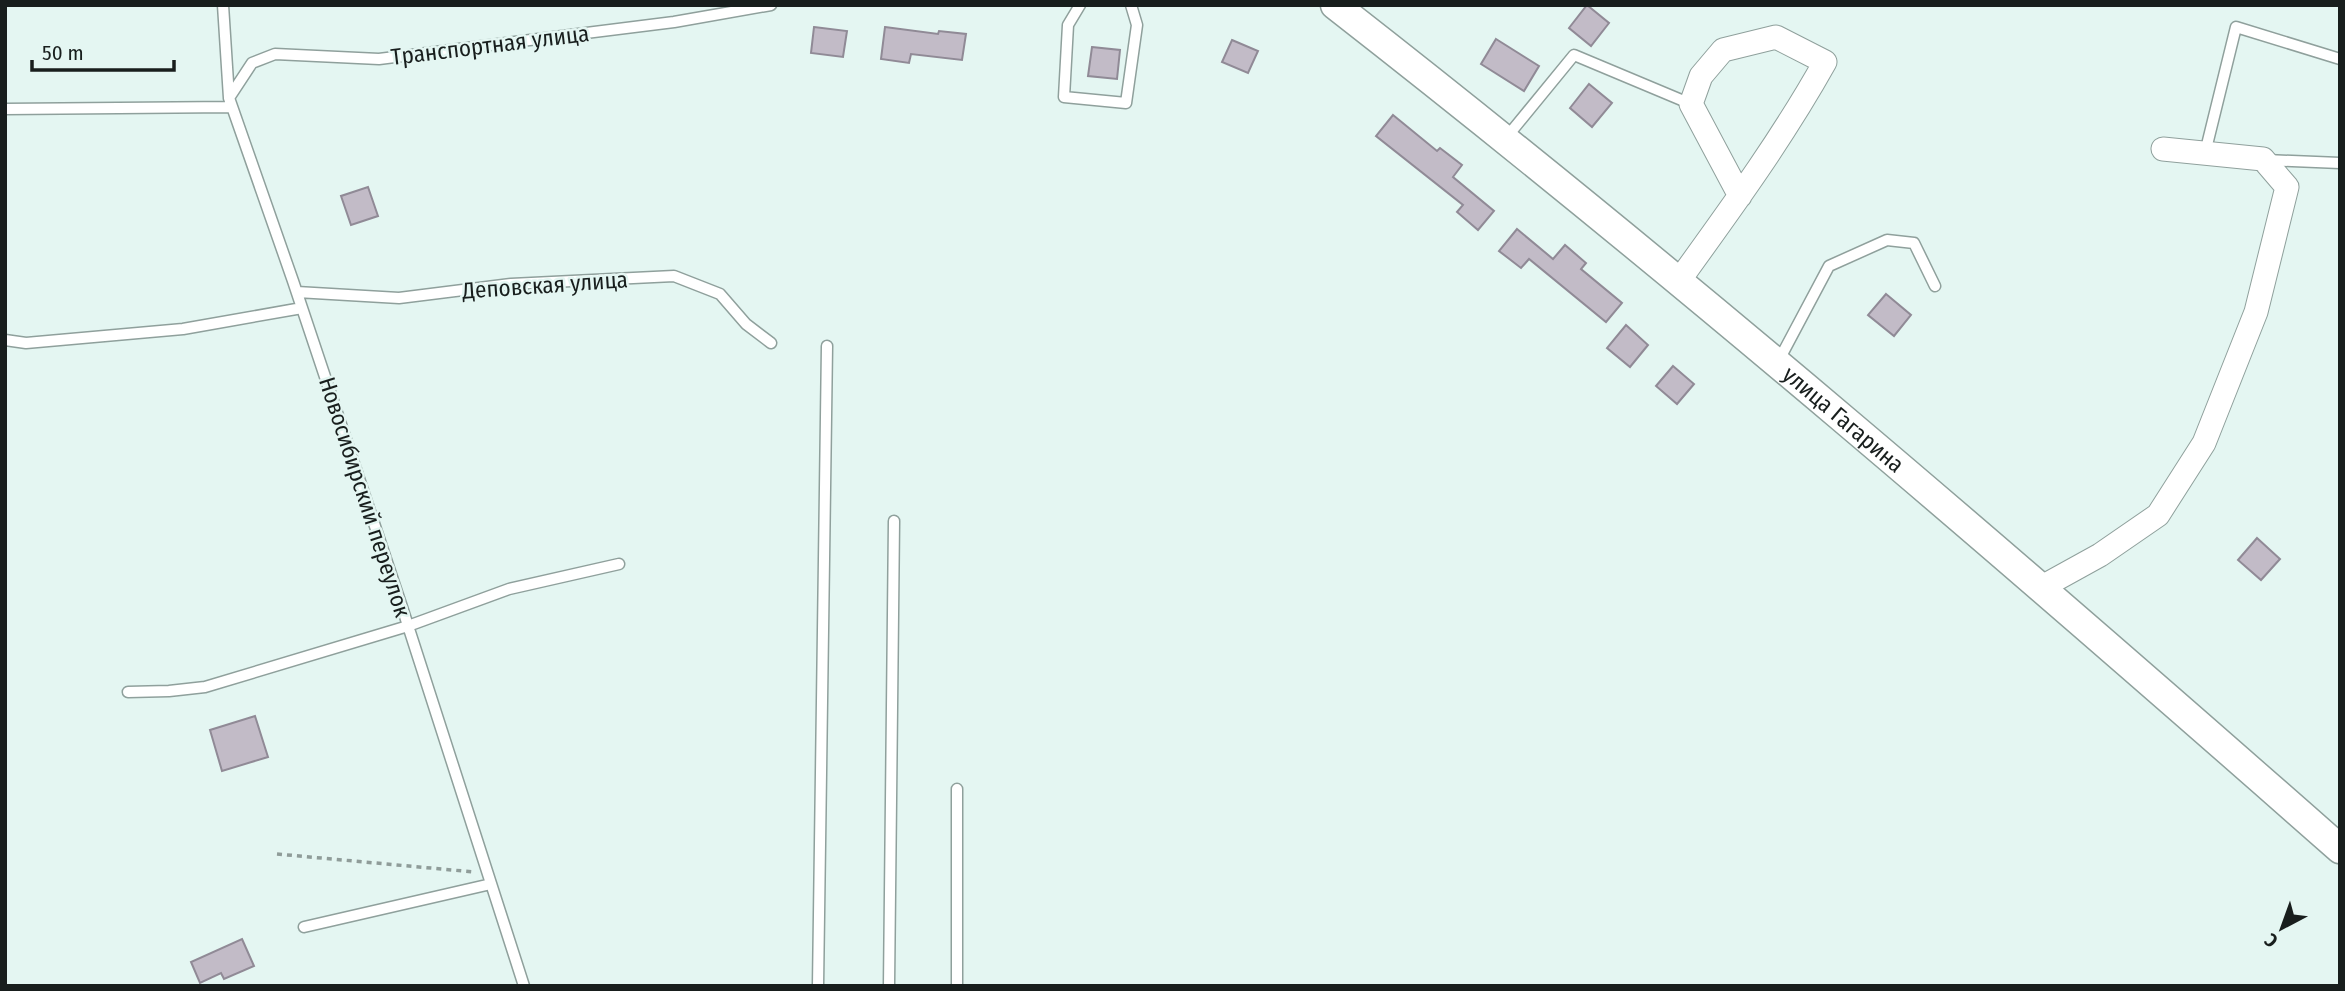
<svg xmlns="http://www.w3.org/2000/svg" width="2345" height="991" font-family="'Fira Sans Condensed',sans-serif">
	<style>
		.building { fill: #c2bbc7; stroke: #908a96; stroke-width: 2 }
		.lines { fill: none; stroke-linecap: round; stroke-linejoin: round }
		.service-casing { stroke: #8fa09c; stroke-width: 13 }
		.minor-casing { stroke: #8fa09c; stroke-width: 25 }
		.tertiary-casing { stroke: #8fa09c; stroke-width: 31 }
		.path { stroke: #8f9c99; stroke-width: 3.5; stroke-dasharray: 5 5; stroke-linecap: butt }
		.service { stroke: #fff; stroke-width: 10 }
		.minor { stroke: #fff; stroke-width: 23 }
		.tertiary { stroke: #fff; stroke-width: 28 }
		.labels { text-anchor: middle; dominant-baseline: central; stroke-width: 5; stroke-linejoin: round; paint-order: stroke }
		.street-label { font-size: 23px; fill: #181e1d; stroke: #e4f6f2 }
	</style>
	<rect width="100%" height="100%" fill="#e4f6f2"/>
	<path class="building" d="M1587,5L1609,23L1591,46L1569,28Z
		M814,27L847,31L843,57L811,53Z
		M885,27L938,34L939,31L966,34L962,60L911,54L909,63L881,59Z
		M1496,39L1539,66L1524,91L1481,64Z
		M1232,40L1258,51L1248,73L1222,62Z
		M1092,47L1120,50L1117,79L1088,76Z
		M1589,84L1612,103L1592,127L1570,108Z
		M1393,115L1437,151L1440,148L1462,165L1453,177L1494,211L1478,230L1457,212L1463,205L1376,136Z
		M368,187L378,216L351,225L341,196Z
		M1517,229L1553,259L1565,245L1586,263L1581,269L1622,303L1606,322L1529,259L1521,268L1499,251Z
		M1886,294L1911,315L1894,336L1868,315Z
		M1626,325L1648,345L1630,367L1607,348Z
		M1673,366L1694,384L1677,404L1656,386Z
		M2257,538L2280,559L2261,580L2238,560Z
		M255,716L268,757L222,771L210,730Z
		M242,939L254,966L224,979L221,973L200,983L191,962Z"/>
	<g class="lines">
		<defs>
			<path id="service" d="M223,5L229,98L293,281L402,607L524,986
				M1080,5L1068,25L1064,97L1126,103L1137,25L1131,5
				M229,98L252,63L275,54L379,59L674,22L771,5
				M5,109L232,107
				M1506,138L1574,55L1691,104
				M2205,153L2236,27L2340,59
				M2266,160L2340,163
				M297,292L399,298L511,284L674,276L720,294L746,324L771,343
				M5,340L26,343L183,329L302,308
				M1778,362L1829,266L1887,240L1914,243L1935,286
				M128,692L169,691L205,687L408,626L509,589L619,564
				M957,789V986
				M304,927L491,884
				M818,986L827,346
				M889,986L894,521"/>
			<path id="minor" d="M1678,282C1730,210 1782,139 1825,62L1776,37L1723,50L1701,76L1691,104L1740,196
				M2042,587L2100,555L2158,515L2204,443L2256,312L2287,187L2263,159L2163,149"/>
			<g id="tertiary">
				<path id="s1" d="M1335,5C1680,274 2012,560 2340,849"/>
			</g>
		</defs>
		<use href="#service" class="service-casing"/>
		<use href="#minor" class="minor-casing"/>
		<use href="#tertiary" class="tertiary-casing"/>
		<path class="path" d="M277,854L474,872"/>
		<use href="#service" class="service"/>
		<use href="#minor" class="minor"/>
		<use href="#tertiary" class="tertiary"/>
	</g>
	<g class="labels">
		<g class="street-label">
			<text transform="translate(490 45) rotate(-7)">Транспортная улица</text>
			<text transform="translate(545 285) rotate(-4)">Деповская улица</text>
			<text stroke="none"><textPath href="#s1" startOffset="656">улица Гагарина</textPath></text>
			<text transform="translate(365 497) rotate(72)">Новосибирский переулок</text>
		</g>
	</g>
	<rect width="2345" height="991" fill="none" stroke="#181e1d" stroke-width="14"/>
	<g transform="translate(2282 928) rotate(221)" stroke="#e4f6f2" stroke-width="5" paint-order="stroke">
	<path d="M0-5L12 26L0 18L-12 26Z" fill="#181e1d"/>
	<text y="-10" font-size="19" font-weight="bold" text-anchor="middle" fill="#181e1d">С</text>
	</g>
	<path d="M32 60v10h142v-10" fill="none" stroke="#181e1d" stroke-width="3.5"/>
	<text x="42" y="60" font-size="21" fill="#181e1d" stroke="#e4f6f2" stroke-width="5" paint-order="stroke">50 m</text>
</svg>
